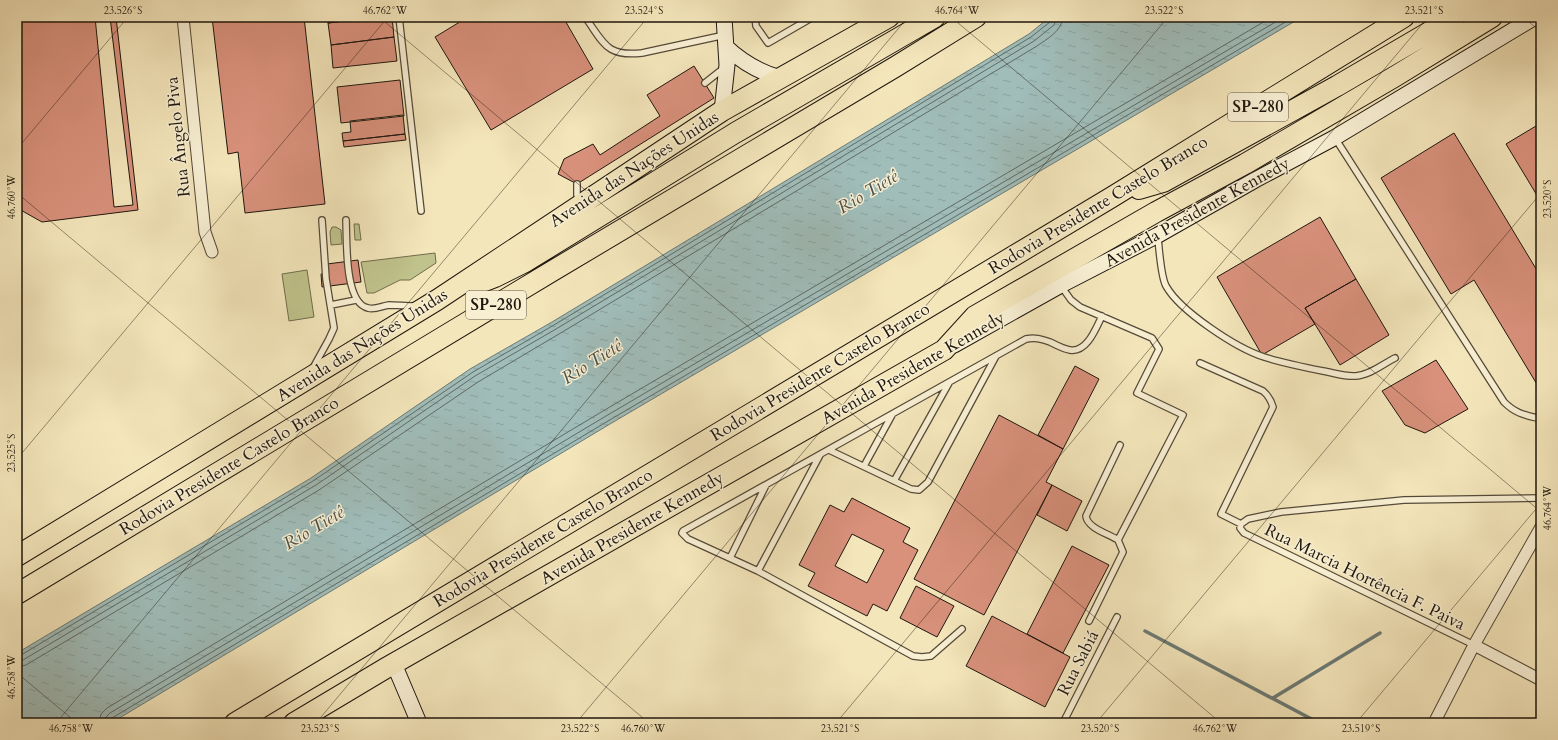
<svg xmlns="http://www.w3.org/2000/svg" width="1558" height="740" font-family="Cardo,serif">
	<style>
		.green { fill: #c0c38c; stroke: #6f6c4c }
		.water { fill: url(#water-ripples); stroke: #6c7a75 }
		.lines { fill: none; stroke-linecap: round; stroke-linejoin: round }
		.shore { stroke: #5f6a64; stroke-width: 1 }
		.stream { stroke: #6c7a75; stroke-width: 3.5 }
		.building { fill: #d9917c; stroke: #1e160d; fill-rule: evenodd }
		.lane-casing { stroke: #544a38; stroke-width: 8 }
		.street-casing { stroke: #544a38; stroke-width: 13 }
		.secondary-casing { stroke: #1e160d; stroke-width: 17 }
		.highway-casing { stroke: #1e160d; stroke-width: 22 }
		.lane { stroke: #f8efd3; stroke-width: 5.5 }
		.street { stroke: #f8efd3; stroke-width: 11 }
		.secondary { stroke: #f8efd3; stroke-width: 15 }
		.highway { stroke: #f4e6bb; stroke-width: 20 }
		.ticks { fill: none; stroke: #1e160d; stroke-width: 1; stroke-opacity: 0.45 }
		.labels { text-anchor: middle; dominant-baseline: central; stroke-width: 3; stroke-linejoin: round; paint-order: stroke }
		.shield { fill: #f8efd3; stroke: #5f5748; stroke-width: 1 }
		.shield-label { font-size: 16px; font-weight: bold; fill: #1e160d }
		.street-label { font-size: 17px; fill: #1e160d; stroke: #f8efd3 }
		.water-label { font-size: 18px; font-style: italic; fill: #4c504a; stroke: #f8efd3 }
		.neatline { fill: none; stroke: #1e160d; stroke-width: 1.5 }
		.ticks-label { font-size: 10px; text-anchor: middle; fill: #1e160d }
	</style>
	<defs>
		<pattern id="water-ripples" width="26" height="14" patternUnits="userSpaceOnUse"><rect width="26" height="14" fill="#a0bdba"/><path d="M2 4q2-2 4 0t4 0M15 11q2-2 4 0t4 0" fill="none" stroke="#89a29f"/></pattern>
	</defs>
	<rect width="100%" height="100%" fill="#f4e6bb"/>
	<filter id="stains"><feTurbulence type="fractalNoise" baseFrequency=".005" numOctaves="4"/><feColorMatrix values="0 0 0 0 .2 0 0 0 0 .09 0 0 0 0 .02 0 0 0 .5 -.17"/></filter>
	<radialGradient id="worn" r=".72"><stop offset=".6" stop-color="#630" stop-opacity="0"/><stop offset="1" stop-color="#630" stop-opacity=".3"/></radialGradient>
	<path class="green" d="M354,224H359L361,240H355Z
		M332,227H336L341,230L342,244L331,245L330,232Z
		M435,253L436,263L410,280H400L374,293H367L361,262Z
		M307,270L314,317L289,321L282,274Z"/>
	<path class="water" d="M1050,17H1302L610,424L111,723H17V653L311,478L470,369L552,322L1029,34Z"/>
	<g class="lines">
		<path class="shore" d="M17,656L21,655L313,481L473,372L554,325L1031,37L1050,22L1052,17
			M17,661L23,660L316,485L475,376L556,329L1034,41L1054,25L1057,17
			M17,667L26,665L319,490L478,382L559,334L1037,46C1047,39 1062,31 1063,17
			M99,723L101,714L107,708L603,411L1272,17
			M105,723L106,717L110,713L606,416L1284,17
			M110,723L112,718L608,421L1294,17"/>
		<path class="stream" d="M1145,631L1319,723
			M1273,698L1380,633"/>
	</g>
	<path class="building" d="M17,17H116L138,210L42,222L17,208Z
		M95,17H110L133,205L114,207Z
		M212,17H304L325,204L245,213L238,152L228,154Z
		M327,17H378L328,23Z
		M378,17H392L394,37L331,45L328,23Z
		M468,17H563L593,69L491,130L435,37Z
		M394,37L397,61L333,68L331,45Z
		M694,66L714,98L577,184L558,174L564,159L593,144L600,155L660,116L647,95Z
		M400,80L404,116L341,123L337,87Z
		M403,115L405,134L343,141L342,133L351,132L350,121Z
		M1541,123V202L1506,144Z
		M1454,133L1541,277V384L1538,386L1474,280L1451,294L1381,178Z
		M405,134L406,140L344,147L343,141Z
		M1320,217L1356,279L1305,308L1315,324L1262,355L1217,277Z
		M358,260L361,282L322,287L321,274L328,273L327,264Z
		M1356,279L1389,335L1340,365L1305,308Z
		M1436,360L1468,409L1425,433L1405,425L1382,391Z
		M1075,366L1099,379L1063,449L1038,435Z
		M999,415L1063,449L1046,482L1052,485L984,615L914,579Z
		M1052,485L1082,501L1067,531L1037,515Z
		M852,498L910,528L903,542L918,550L887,611L873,604L867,616L808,586L815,573L799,565L830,505L844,512ZM852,534L884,550L867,583L835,566Z
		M1072,546L1109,565L1063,653L1027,634Z
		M916,586L954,606L937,637L900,618Z
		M992,616L1070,657L1045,707L966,666Z"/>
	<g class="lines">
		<defs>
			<path id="lane" d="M399,17L421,211
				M585,17C604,43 606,57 642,53L725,35
				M755,17L756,26L768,43L813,17
				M705,83L724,68
				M1335,138L1504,402C1516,414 1525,415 1541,419
				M577,184V195L579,201
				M346,220C347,240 344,303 368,308C375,310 382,306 389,305C397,305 406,306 414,306
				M1158,238C1159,248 1161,277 1166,286C1180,311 1236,348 1264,357C1283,363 1303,367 1323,371C1334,373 1346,377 1356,376C1370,375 1383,364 1395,358
				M1061,286L1071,300L1080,307L1152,338L1159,349L1137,393L1183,415L1118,540L1123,552L1089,621
				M331,305L356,300
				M1200,363L1263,391C1269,396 1271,400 1273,407L1221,514L1241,524
				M313,368L329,339L334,328L326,279L322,220
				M829,450L911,489L919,490L928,482L996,356
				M864,466L892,415
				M894,481L949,383
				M1118,540C1109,534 1087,528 1086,516L1120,445
				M730,558L766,485
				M758,571L820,455
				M962,629L931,656L922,657L913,656L758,571L688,539L682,533L683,531L1026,339C1035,337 1041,339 1050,342C1056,345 1063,349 1070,350C1087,353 1096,328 1102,316
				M1474,645L1244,533L1240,528L1241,524L1248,519L1281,512L1404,500L1541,498
				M1065,723V719L1117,617"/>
			<path id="street" d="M183,17L205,232L212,252
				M1474,645L1541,680
				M1434,723L1474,645L1541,527"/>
			<path id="secondary" d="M726,47C742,62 759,72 780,78
				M722,111L727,65L724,17
				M954,345L1061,285L1158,235L1255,180L1334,138L1535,17
				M394,664L419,723"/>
			<path id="highway" d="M1139,189L1163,182L1337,86L1455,17
				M477,284L495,277L525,262L735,133L935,17
				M17,556L437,300L722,111L889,17
				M17,594L554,270L895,67L976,17
				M235,723L1112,197L1404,17
				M294,723L386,668L944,350L975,316L1156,212L1245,164L1394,77L1492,17"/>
		</defs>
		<use href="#lane" class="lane-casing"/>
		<use href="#street" class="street-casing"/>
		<use href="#secondary" class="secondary-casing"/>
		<use href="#highway" class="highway-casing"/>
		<use href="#lane" class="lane"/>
		<use href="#street" class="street"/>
		<use href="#secondary" class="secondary"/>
		<use href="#highway" class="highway"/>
	</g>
	<path class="ticks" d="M379,17L1221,723M951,17L1541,512M1523,17L1541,32M17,149L128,17M17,193L649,723M17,459L388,17M17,673L77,723M56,723L648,17M316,723L908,17M576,723L1168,17M836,723L1428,17M1096,723L1541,193M1356,723L1541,503"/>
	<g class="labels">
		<g class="shield">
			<rect x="1228" y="93" width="60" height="28" rx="3"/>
			<rect x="466" y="291" width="60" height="28" rx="3"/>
		</g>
		<g class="shield-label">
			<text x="1258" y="107">SP-280</text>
			<text x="496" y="305">SP-280</text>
		</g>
		<g class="street-label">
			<text transform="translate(178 137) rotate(-96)">Rua Ângelo Piva</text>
			<text transform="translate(634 169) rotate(-33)">Avenida das Nações Unidas</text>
			<text transform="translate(1098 205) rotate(-31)">Rodovia Presidente Castelo Branco</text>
			<text transform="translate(1197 212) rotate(-29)">Avenida Presidente Kennedy</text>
			<text transform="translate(362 345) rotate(-32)">Avenida das Nações Unidas</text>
			<text transform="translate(913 368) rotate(-30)">Avenida Presidente Kennedy</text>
			<text transform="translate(820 372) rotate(-31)">Rodovia Presidente Castelo Branco</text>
			<text transform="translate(229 466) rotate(-31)">Rodovia Presidente Castelo Branco</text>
			<text transform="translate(632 528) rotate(-30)">Avenida Presidente Kennedy</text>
			<text transform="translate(543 538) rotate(-31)">Rodovia Presidente Castelo Branco</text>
			<text transform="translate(1365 577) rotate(26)">Rua Marcia Hortência F. Paiva</text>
			<text transform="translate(1078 663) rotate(-63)">Rua Sabiá</text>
		</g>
		<g class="water-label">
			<text transform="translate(868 192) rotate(-31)">Rio Tietê</text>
			<text transform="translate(592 362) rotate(-32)">Rio Tietê</text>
			<text transform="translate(314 528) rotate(-31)">Rio Tietê</text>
		</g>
	</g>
	<rect width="1558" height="740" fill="none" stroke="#f4e6bb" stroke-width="44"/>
	<rect x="22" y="22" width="1514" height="696" class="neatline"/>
	<g class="ticks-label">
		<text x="123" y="14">23.526°S</text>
		<text x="385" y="14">46.762°W</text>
		<text x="644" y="14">23.524°S</text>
		<text x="957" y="14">46.764°W</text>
		<text x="1164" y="14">23.522°S</text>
		<text x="1424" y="14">23.521°S</text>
		<text transform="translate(11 197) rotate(-90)" y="4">46.760°W</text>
		<text transform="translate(1547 199) rotate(-90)" y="4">23.520°S</text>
		<text transform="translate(11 453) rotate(-90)" y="4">23.525°S</text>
		<text transform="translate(1547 508) rotate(-90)" y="4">46.764°W</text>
		<text transform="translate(11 677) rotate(-90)" y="4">46.758°W</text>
		<text x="71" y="732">46.758°W</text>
		<text x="320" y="732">23.523°S</text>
		<text x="580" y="732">23.522°S</text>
		<text x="643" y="732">46.760°W</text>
		<text x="840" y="732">23.521°S</text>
		<text x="1100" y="732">23.520°S</text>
		<text x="1215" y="732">46.762°W</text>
		<text x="1361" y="732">23.519°S</text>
	</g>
	<rect width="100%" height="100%" filter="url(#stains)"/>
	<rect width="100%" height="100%" fill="url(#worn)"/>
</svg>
